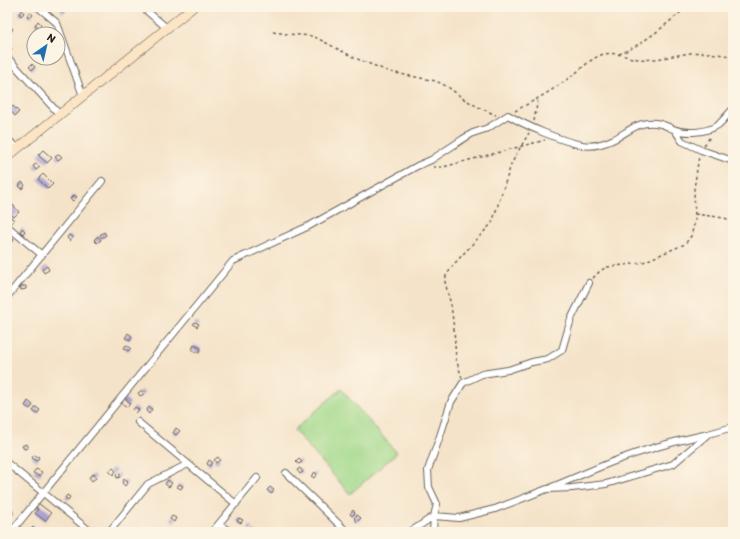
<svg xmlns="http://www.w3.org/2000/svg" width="740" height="539" font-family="Itim,sans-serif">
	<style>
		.park { fill: #a2d98b; stroke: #5f7a54 }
		.building { fill: #a9a0d1 }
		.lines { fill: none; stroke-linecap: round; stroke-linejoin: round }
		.street-casing { stroke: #686259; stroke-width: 8 }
		.secondary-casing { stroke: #686259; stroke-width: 10 }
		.path { stroke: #686259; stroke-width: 1.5; stroke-dasharray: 3 3; stroke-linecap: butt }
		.street { stroke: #fff; stroke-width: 6 }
		.secondary { stroke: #fce5c4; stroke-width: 9 }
	</style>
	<rect width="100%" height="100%" fill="#fcf5e5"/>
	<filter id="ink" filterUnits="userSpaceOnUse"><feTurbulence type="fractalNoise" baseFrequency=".025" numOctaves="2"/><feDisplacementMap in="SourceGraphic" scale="8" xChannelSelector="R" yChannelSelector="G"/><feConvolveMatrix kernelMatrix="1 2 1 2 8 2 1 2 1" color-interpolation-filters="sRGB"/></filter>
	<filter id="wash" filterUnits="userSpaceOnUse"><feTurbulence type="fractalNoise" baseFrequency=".012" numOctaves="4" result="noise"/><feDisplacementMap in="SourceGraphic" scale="16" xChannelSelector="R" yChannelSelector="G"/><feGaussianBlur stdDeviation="0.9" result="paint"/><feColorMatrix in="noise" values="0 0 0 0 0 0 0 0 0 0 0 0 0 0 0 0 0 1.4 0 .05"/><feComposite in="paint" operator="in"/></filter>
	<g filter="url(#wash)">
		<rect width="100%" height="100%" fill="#f5e3c9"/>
		<path class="park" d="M341,389L397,453L350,494L294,430Z"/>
		<g id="blocks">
			<path class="building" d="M62,7L66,10L63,13L60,10Z
				M22,10L24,13L21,16L19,14Z
				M30,12L33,15L30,18L27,16Z
				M38,21L41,24L38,27L35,25Z
				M10,26L13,29L10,33L7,30Z
				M30,43L34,45L31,49L28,46Z
				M10,47L12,49L9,53L7,50Z
				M32,64L35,67L32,70L29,67Z
				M13,106L19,112L15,116L9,109Z
				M43,150L52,158L47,163L38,155Z
				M59,154L62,157L58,160L55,157Z
				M36,164L40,167L36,170L33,166Z
				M43,174L53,184L48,189L38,179Z
				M22,182L25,185L22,189L19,186Z
				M74,195L77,197L73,201L70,199Z
				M13,205L19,212L14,217L8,210Z
				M9,215L14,220L8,227L7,226V217Z
				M22,228L25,231L23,234L20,231Z
				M104,232L106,235L102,238L100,235Z
				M8,234L14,240L9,244L7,242V235Z
				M69,235L73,237L70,241L67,238Z
				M98,236L101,240L97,243L94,240Z
				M47,266L49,270L44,273L42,269Z
				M20,286H26V289L21,290Z
				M195,322L199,324L197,327L193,324Z
				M128,333L132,336L130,340L125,338Z
				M126,345L131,348L128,351L124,348Z
				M194,345L201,348L199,353L192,350Z
				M142,390L144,394L140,396L138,393Z
				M124,397L130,403L127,407L120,402Z
				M28,401L33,405L30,409L25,406Z
				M36,407L40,410L37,414L33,411Z
				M135,407L139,410L136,413L133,410Z
				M149,407L152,409L149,414L146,411Z
				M176,428L180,431L176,435L173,433Z
				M26,444L28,448L24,449L22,446Z
				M34,455L39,457L37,461L32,458Z
				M218,457L220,460L216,463L214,460Z
				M299,459L302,462L299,464L296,462Z
				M209,460L212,462L210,466L207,464Z
				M113,468L116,471L113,475L109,471Z
				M300,468L303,472L300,474L297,470Z
				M36,469L42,472L39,476L33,473Z
				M315,472L317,474L314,478L311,476Z
				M120,473V477L117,478L116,474Z
				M94,474L96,478L92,481L89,477Z
				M124,479L128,482L125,486L122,483Z
				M168,480L172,483L169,487L165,484Z
				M179,484L183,486L181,489L177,487Z
				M270,487L274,490L271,494L267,490Z
				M67,495L70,497L68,500L65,498Z
				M38,503L51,513L45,521L35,513L38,509L35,507Z
				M353,510L355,513L352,516L350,514Z
				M10,511L13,513L11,516L8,514Z
				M357,515L361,518L357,522L354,518Z
				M172,516L176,518L174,522L170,519Z
				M239,518L243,520L241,523L237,521Z
				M250,526L253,528L251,531L248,529Z
				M33,527L36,530L34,532H32L30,530Z"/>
		</g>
	</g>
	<g filter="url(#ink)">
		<use href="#blocks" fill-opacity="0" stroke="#686259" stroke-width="1"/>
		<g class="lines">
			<defs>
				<path id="street" d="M38,7L57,23L83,96
					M142,7L167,28
					M7,57L60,115
					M675,130L682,141L701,150L733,161
					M7,139L18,148
					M7,226L42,255
					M7,297L102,181
					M138,422L236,504
					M7,463L91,532
					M286,473L347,532
					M552,487C572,479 592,470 612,462C643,450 675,441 708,434
					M219,524L230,532
					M11,532L233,261L309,226L417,166L431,160L463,139L473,133L488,128L508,115C526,126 561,141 582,145C591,147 603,144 612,140C624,135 634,124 647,123C658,122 664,125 673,129C686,134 706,133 718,125C723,121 728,114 733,109
					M109,532L148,484L188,464
					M212,532L257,478
					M410,532L434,516L459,518L495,509L547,489L572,488L606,484L673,464L708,434L733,427
					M433,532L434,516L437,504L429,487L428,470L440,436L451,402L463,383L482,374L508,370L532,362L548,359L562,350L571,319L589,283"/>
				<path id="secondary" d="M7,157L193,7"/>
			</defs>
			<use href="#street" class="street-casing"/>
			<use href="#secondary" class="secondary-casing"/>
			<path class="path" d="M273,32L287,34L313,36L355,58L390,72L436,81L448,87L464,99L480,108L496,115
				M619,54C645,44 666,24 687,7
				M515,111C533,101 552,91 569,78C580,71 588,60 601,55C614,50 627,58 639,59C657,61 673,55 691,53C705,51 719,55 733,56
				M534,121L538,99
				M704,145L710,137
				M433,167H443L545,140
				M695,214L718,217L733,220
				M593,278L600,271L607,267L641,263L685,244L691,236L695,221L694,189L699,156
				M462,378L456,359L454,329L451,305L445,282L446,276L454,264L492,223L511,165L517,153L529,133"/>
			<use href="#street" class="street"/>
			<use href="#secondary" class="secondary"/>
		</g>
	</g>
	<rect width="740" height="539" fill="none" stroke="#fcf5e5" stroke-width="24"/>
	<g transform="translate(46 46) rotate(34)"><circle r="19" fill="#fcf5e5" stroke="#a29e95"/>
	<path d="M0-3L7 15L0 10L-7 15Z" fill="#1f6fb2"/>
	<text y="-6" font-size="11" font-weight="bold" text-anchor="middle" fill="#1c1c1c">N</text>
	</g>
</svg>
